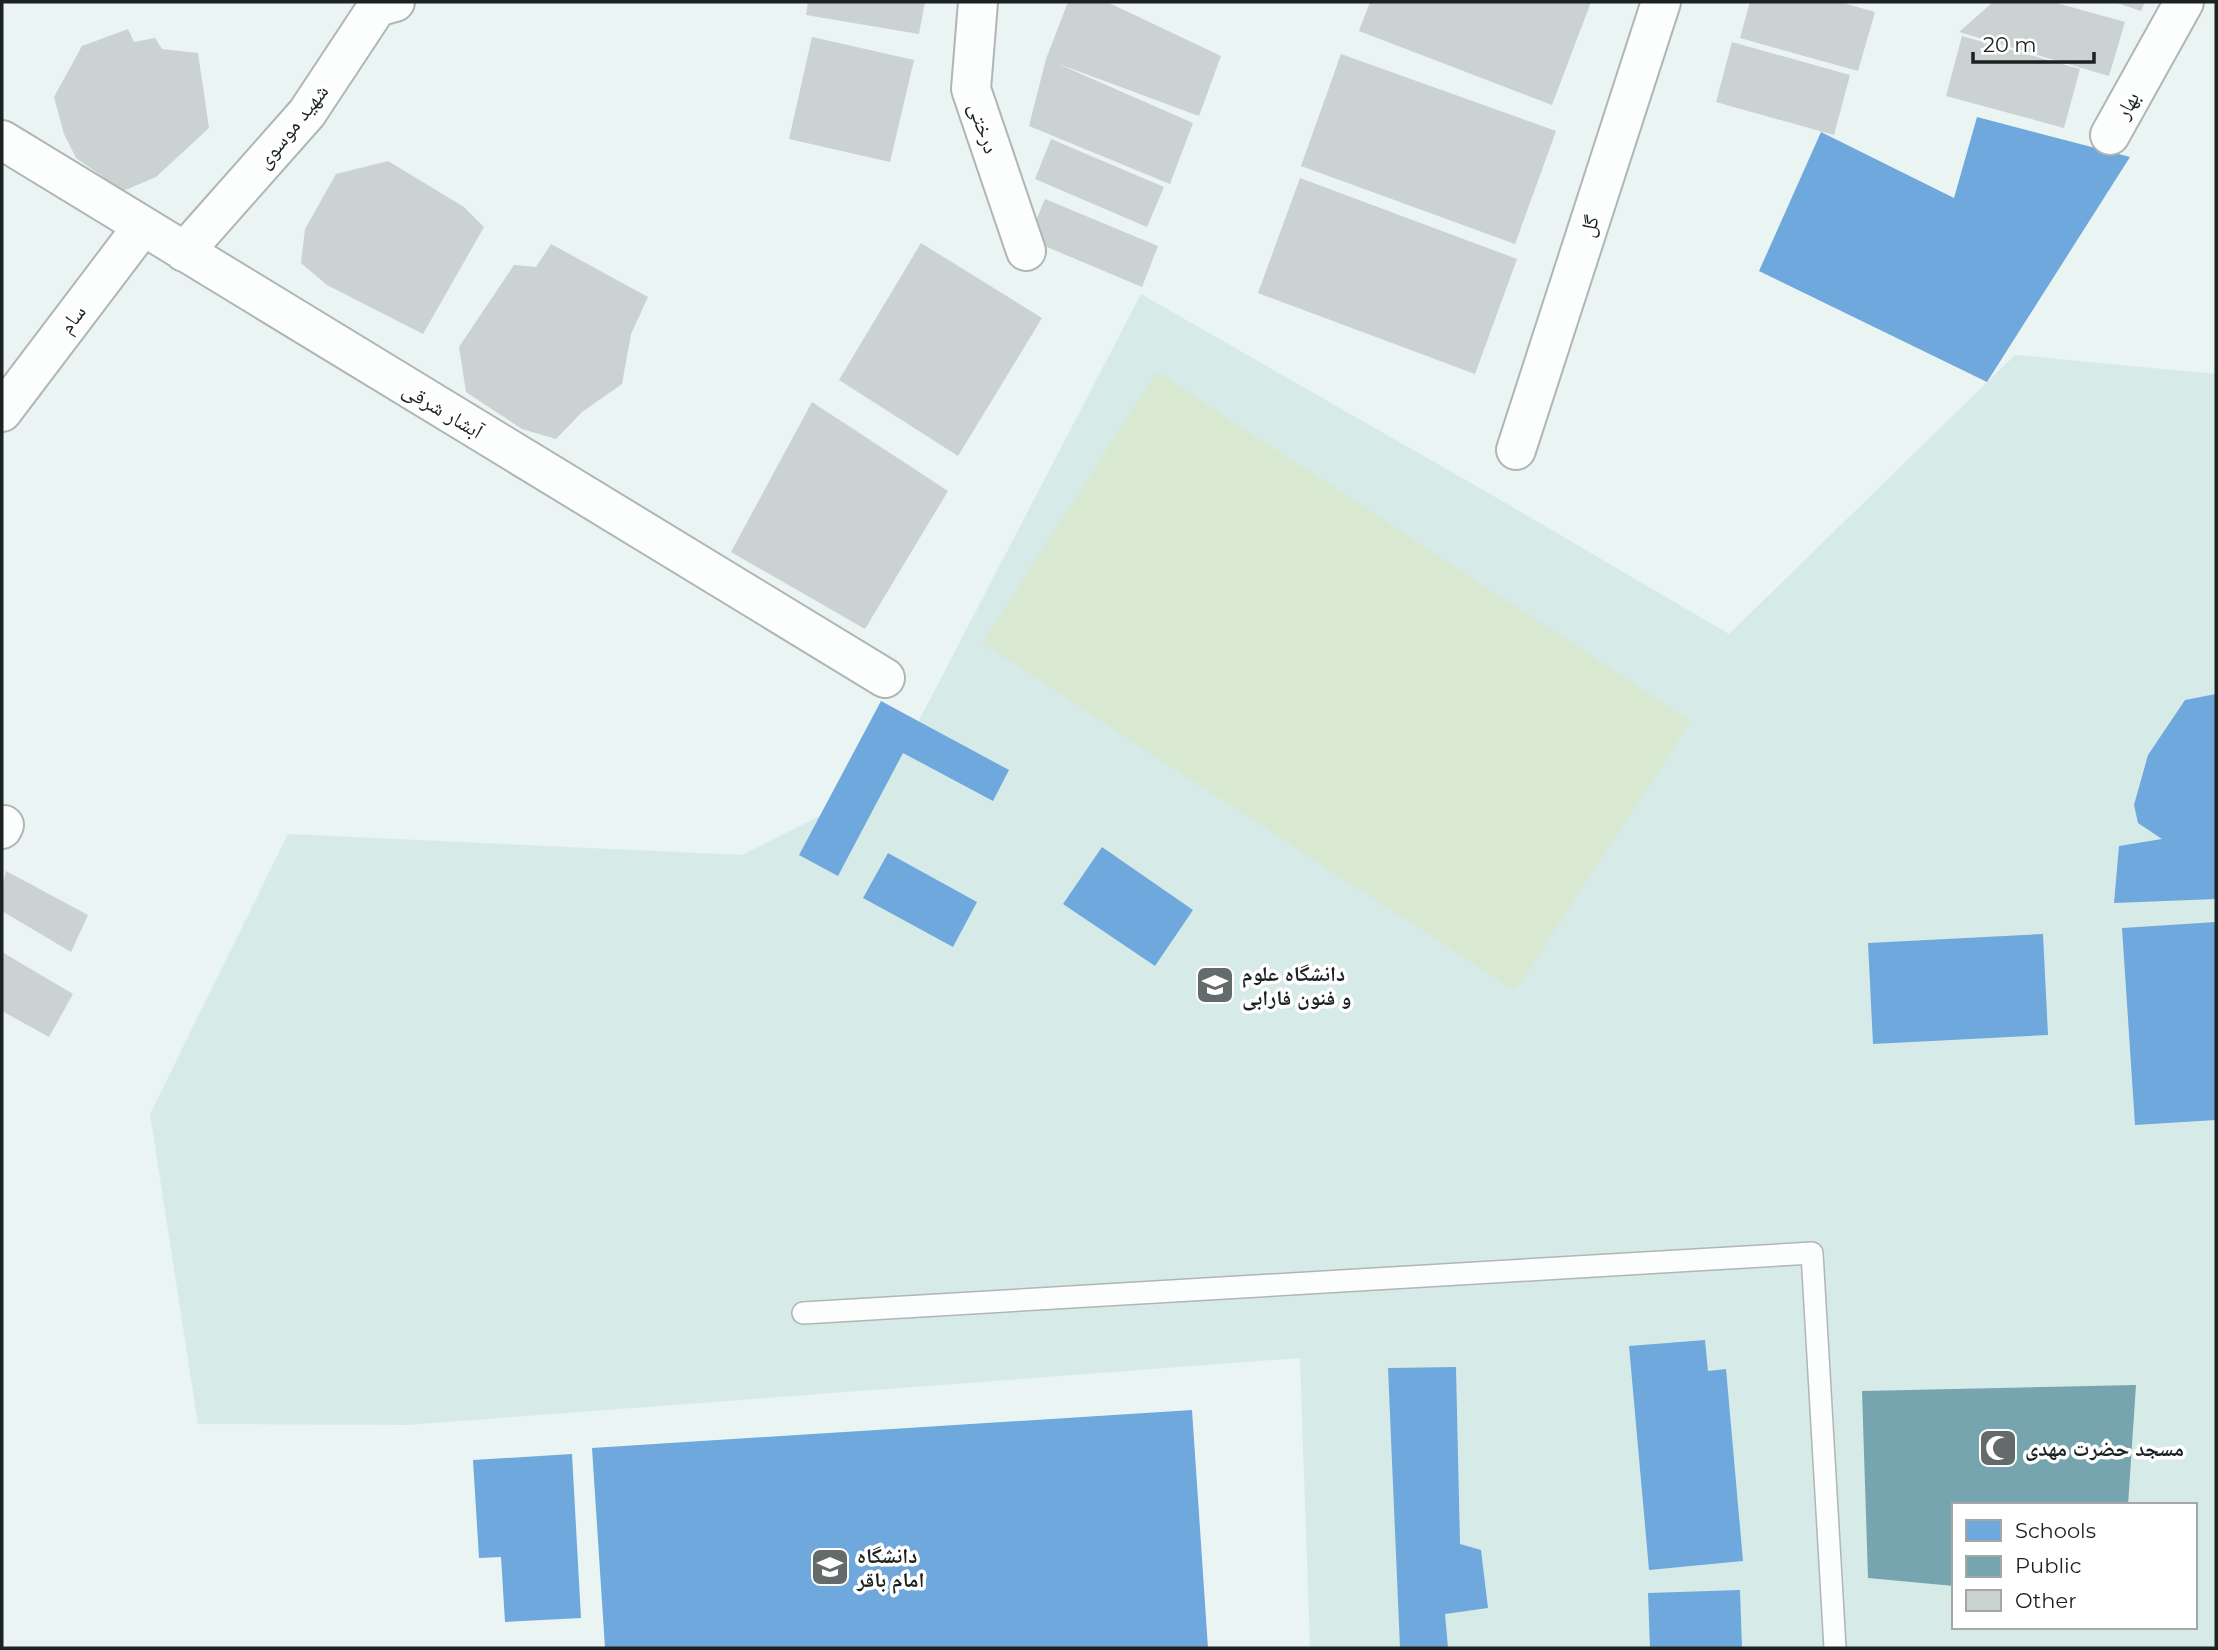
<svg xmlns="http://www.w3.org/2000/svg" width="2218" height="1650" font-family="Montserrat,'Noto Naskh Arabic',sans-serif">
	<style>
		.built { fill: #d6ebe8; fill-rule: evenodd }
		.garden { fill: #d9e8d0 }
		.schools { fill: #6fa8dc }
		.public { fill: #76a5af }
		.building { fill: #cad2d2 }
		.lines { fill: none; stroke-linecap: round; stroke-linejoin: round }
		.lane-casing { stroke: #afb6b5; stroke-width: 24 }
		.street-casing { stroke: #afb6b5; stroke-width: 42 }
		.lane { stroke: #fcfdfd; stroke-width: 21 }
		.street { stroke: #fcfdfd; stroke-width: 38 }
		.labels { text-anchor: middle; dominant-baseline: central; stroke-width: 7; stroke-linejoin: round; paint-order: stroke }
		.street-label { font-size: 21px; fill: #1b2221; stroke: #fff }
		.poi-label { font-size: 21px; font-weight: bold; fill: #1b2221; stroke: #fff; text-anchor: start }
	</style>
	<rect width="100%" height="100%" fill="#eaf4f2"/>
	<path class="built" d="M1141,294L1497,498L1729,634L2015,355L2216,374V1648H1310L1300,1358L406,1425L198,1424L150,1114L288,834L742,855L887,782ZM1954,1505H2195V1627H1954Z"/>
	<path class="garden" d="M1157,372L1691,721L1515,991L982,643Z"/>
	<path class="schools" d="M1977,117L2130,157L1987,382L1759,271L1821,132L1954,198Z
		M2216,694V899L2114,903L2119,846L2162,839L2138,823L2134,805L2148,755L2185,700Z
		M881,701L1009,770L993,801L903,753L838,876L799,855Z
		M1102,847L1193,910L1155,966L1063,904Z
		M888,853L977,902L953,947L863,898Z
		M2216,922V1120L2135,1125L2122,928Z
		M2043,934L2048,1035L1873,1044L1868,943Z
		M1705,1340L1708,1371L1726,1369L1743,1561L1649,1570L1629,1346Z
		M1456,1367L1460,1544L1481,1550L1488,1608L1445,1614L1448,1648H1400L1388,1368Z
		M1192,1410L1208,1648H605L592,1448Z
		M572,1454L581,1618L505,1622L501,1557L479,1558L473,1460Z
		M1740,1590L1742,1648H1650L1648,1593Z"/>
	<path class="public" d="M2136,1385L2128,1505H1954V1586L1868,1578L1862,1391Z"/>
	<path class="building" d="M808,2H925L919,34L806,15Z
		M1068,2H1107L1221,56L1199,116L1056,63L1193,123L1170,184L1029,126L1046,59Z
		M1370,2H1591L1552,105L1359,31Z
		M1750,2H1840L1875,12L1858,71L1740,38Z
		M1993,2H2053L2125,22L2109,76L1959,32Z
		M2114,2H2145L2141,11Z
		M128,29L134,42L155,38L162,49L198,53L209,128L156,177L123,191L76,158L64,134L54,97L82,46Z
		M1962,36L2080,69L2064,128L1946,96Z
		M812,37L914,60L890,162L789,139Z
		M1732,42L1850,75L1834,135L1716,102Z
		M1341,54L1556,131L1515,244L1301,166Z
		M1051,139L1164,187L1147,227L1035,179Z
		M388,161L464,207L484,227L423,334L327,285L301,263L305,229L336,174Z
		M1300,178L1517,259L1475,374L1258,293Z
		M1045,199L1158,246L1142,287L1028,239Z
		M921,243L1042,318L958,456L839,380Z
		M551,244L648,297L631,334L622,384L582,412L556,439L522,429L466,392L459,347L514,265L536,267Z
		M812,402L948,491L865,629L731,552Z
		M6,871L88,915L71,952L2,911V888Z
		M2,952L73,994L49,1037L2,1011Z"/>
	<g class="lines">
		<defs>
			<path id="lane" d="M803,1313L1812,1253L1835,1648"/>
			<path id="street" d="M978,2L971,89L1026,251
				M2110,135L2184,2
				M2,140L885,678
				M184,252L307,113L377,7L395,2
				M2,412L143,226
				M1516,450L1661,2
				M2,829L4,825"/>
		</defs>
		<use href="#lane" class="lane-casing"/>
		<use href="#street" class="street-casing"/>
		<use href="#lane" class="lane"/>
		<use href="#street" class="street"/>
	</g>
	<defs>
		<symbol id="university-square" viewBox="-11 -11 22 22"><rect x="-9" y="-9" width="18" height="18" rx="4" fill="#636c6a" stroke="#fff"/><path d="M0-5L7-2L0 1L-7-2ZM-4 1L0 2.5L4 1V4Q0 6-4 4Z" fill="#fff"/></symbol>
		<symbol id="mosque-square" viewBox="-11 -11 22 22"><rect x="-9" y="-9" width="18" height="18" rx="4" fill="#636c6a" stroke="#fff"/><path d="M3.5-4.9A6 6 0 1 0 3.5 4.9A5 5 0 1 1 3.5-4.9Z" fill="#fff"/></symbol>
	</defs>
	<g fill-rule="evenodd">
		<use href="#university-square" x="1193" y="963" width="44" height="44"/>
		<use href="#mosque-square" x="1976" y="1426" width="44" height="44"/>
		<use href="#university-square" x="808" y="1545" width="44" height="44"/>
	</g>
	<g class="labels">
		<g class="street-label">
			<text transform="translate(2127 105) rotate(-61)">بهار</text>
			<text transform="translate(292 126) rotate(-51)">شهید موسوی</text>
			<text transform="translate(984 128) rotate(71)">درختی</text>
			<text transform="translate(1589 226) rotate(-72)">گل</text>
			<text transform="translate(72 319) rotate(-53)">سام</text>
			<text transform="translate(443 410) rotate(31)">آبشار شرقی</text>
		</g>
		<g class="poi-label">
			<text x="1242" y="973">دانشگاه علوم<tspan x="1242" dy="24">و فنون فارابی</tspan></text>
			<text x="2025" y="1448">مسجد حضرت مهدی</text>
			<text x="857" y="1555">دانشگاه<tspan x="857" dy="24">امام باقر</tspan></text>
		</g>
	</g>
	<rect width="2218" height="1650" fill="none" stroke="#1b2221" stroke-width="7"/>
	<rect x="1952" y="1503" width="245" height="126" fill="#ffffff" stroke="#a4a7a6" stroke-width="2"/>
	<rect x="1966" y="1520" width="35" height="21" fill="#6fa8dc" stroke="#a4a7a6" stroke-width="2"/>
	<text x="2015" y="1538" font-size="21" fill="#1b2221">Schools</text>
	<rect x="1966" y="1556" width="35" height="21" fill="#76a5af" stroke="#a4a7a6" stroke-width="2"/>
	<text x="2015" y="1573" font-size="21" fill="#1b2221">Public</text>
	<rect x="1966" y="1590" width="35" height="21" fill="#cad2d2" stroke="#a4a7a6" stroke-width="2"/>
	<text x="2015" y="1608" font-size="21" fill="#1b2221">Other</text>
	<path d="M1973 52v10h121v-10" fill="none" stroke="#1b2221" stroke-width="3.5"/>
	<text x="1983" y="52" font-size="21" fill="#1b2221" stroke="#ffffff" stroke-width="5" paint-order="stroke">20 m</text>
</svg>
